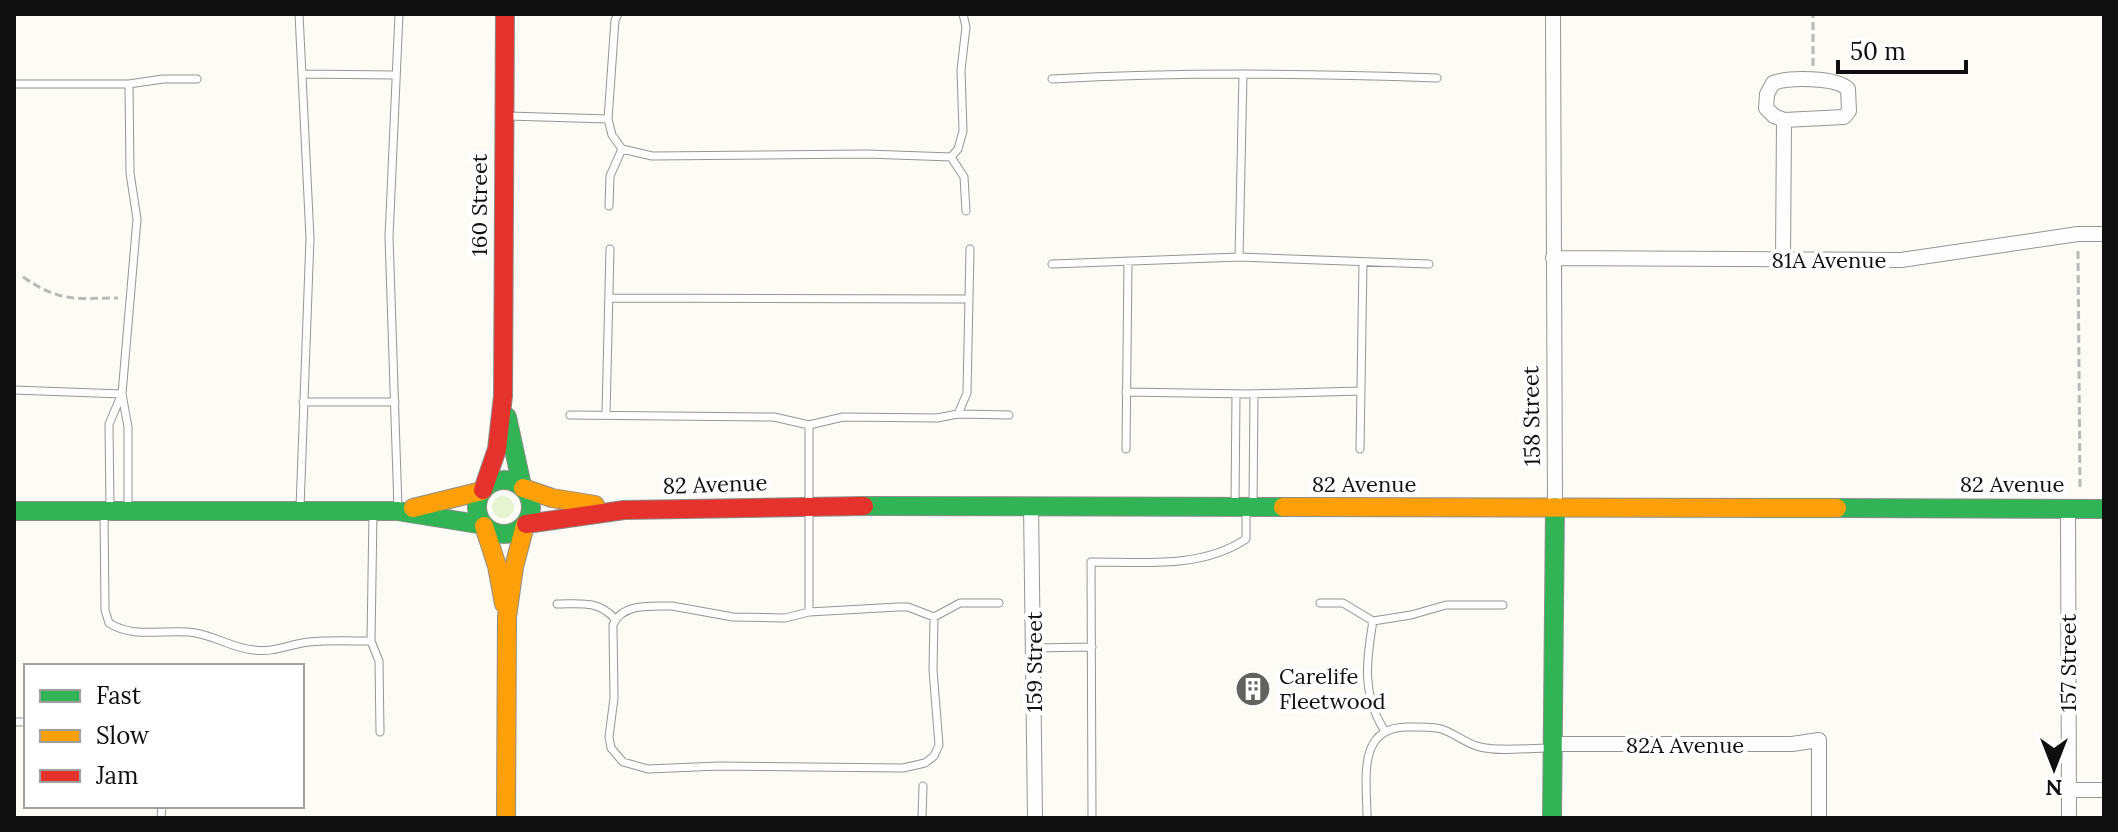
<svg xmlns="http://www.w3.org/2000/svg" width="2118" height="832" font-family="Lora,serif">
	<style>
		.green { fill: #e6f4d2 }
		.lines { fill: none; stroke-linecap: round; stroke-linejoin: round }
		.lane-casing { stroke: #969593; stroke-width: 9 }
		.street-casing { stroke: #969593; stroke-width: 16 }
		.fast-casing { stroke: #8c8c89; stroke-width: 20 }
		.slow-casing { stroke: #8c8c89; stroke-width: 20 }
		.jam-casing { stroke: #8c8c89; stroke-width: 20 }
		.path { stroke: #b9b9b8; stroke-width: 3; stroke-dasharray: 8 4; stroke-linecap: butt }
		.lane { stroke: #fffefe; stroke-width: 7 }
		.street { stroke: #fffefe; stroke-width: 14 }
		.fast { stroke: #30b455; stroke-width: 18 }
		.slow { stroke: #ff9f0a; stroke-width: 18 }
		.jam { stroke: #e5322d; stroke-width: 18 }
		.labels { text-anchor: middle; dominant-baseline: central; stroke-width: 8; stroke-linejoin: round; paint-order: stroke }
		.street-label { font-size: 22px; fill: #0f0f0f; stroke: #fff }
		.poi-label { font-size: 22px; fill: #0f0f0f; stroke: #fff; text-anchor: start }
	</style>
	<rect width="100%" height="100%" fill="#fcfbf5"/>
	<path class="green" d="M492 507a11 11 0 1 1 22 0a11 11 0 1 1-22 0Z"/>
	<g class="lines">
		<defs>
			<path id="lane" d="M299,14L310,238L300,508
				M963,14L966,27L961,70L963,131L958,149L951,157L964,177L966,211
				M302,74L394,75
				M1052,79C1180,72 1309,73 1437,78
				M14,84H129L130,173L137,219L122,394L128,427V506
				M129,84L163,79H197
				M506,116L608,119
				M622,149L652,156L867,154L951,157
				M609,206L610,176L622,149L612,135L608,119L615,20L618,14
				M1239,257L1243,75
				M1052,264L1239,257L1429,264
				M609,298L968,299
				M14,390L122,394
				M1126,392L1248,394L1361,391
				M303,402H395
				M606,414L610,249
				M958,414L967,393L970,249
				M570,415L774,417L809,425L843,417L937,418L958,414L1009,415
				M1126,449L1128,261
				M1360,449L1363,262
				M1235,504L1236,394
				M1253,506L1254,394
				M398,508L389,237L399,14
				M110,509L109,424L121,396
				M104,512L105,610L109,623C132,638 161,630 188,632C211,633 230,648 254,650C274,653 289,644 309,642C329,640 351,641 371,641
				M373,512L371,641L379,661L380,732
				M1320,603H1343L1373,621L1411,615L1446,605H1503
				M557,604C581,604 598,600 615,619
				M672,606L733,617L785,618L809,612L898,607H908L934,617L933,670L939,745L934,756L925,763L903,768L719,766L648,769L623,762L611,748L609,737L614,698L613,625C622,603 652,606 672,606Z
				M809,612V425
				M934,617L960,603H999
				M1373,621C1366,662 1362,694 1384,730
				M1034,648L1092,647
				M14,722H26
				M161,818L162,806
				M922,818L923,786
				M1092,818L1091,562C1143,562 1201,569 1246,539V510
				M1367,818C1367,779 1356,726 1409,727C1419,727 1431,726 1441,729C1455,733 1466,744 1480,747C1501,752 1527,748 1549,748"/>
			<path id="street" d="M1553,14L1555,507
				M1553,258L1901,260L2078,234H2104
				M1783,260L1784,120L1844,117L1849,111L1848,89C1836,77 1789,77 1773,83L1767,94L1766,108L1774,116L1784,120
				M1031,505L1035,818
				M2068,508L2069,818
				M1551,744H1792L1819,740V818
				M2069,790H2104"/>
			<path id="fast" d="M507,417L522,486
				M477 507a27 27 0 1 1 54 0a27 27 0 1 1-54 0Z
				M864,506L1283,507
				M1837,508L2104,509
				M14,511H397L484,525
				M1552,818L1555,507"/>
			<path id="slow" d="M523,488L552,498L595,505
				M1283,507L1837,508
				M413,508L482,491
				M484,526L497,566L504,604
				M506,818L507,617L514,567L525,525"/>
			<path id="jam" d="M483,490L497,449L503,396L505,14
				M526,524L624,510L864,506"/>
		</defs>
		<use href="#lane" class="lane-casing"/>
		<use href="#street" class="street-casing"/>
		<use href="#fast" class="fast-casing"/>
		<use href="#slow" class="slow-casing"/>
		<use href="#jam" class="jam-casing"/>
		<path class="path" d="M1813,66V14
			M2078,251L2080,489
			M23,277C61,303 75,298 118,298"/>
		<use href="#lane" class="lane"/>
		<use href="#street" class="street"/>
		<use href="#fast" class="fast"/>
		<use href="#slow" class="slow"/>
		<use href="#jam" class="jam"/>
	</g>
	<defs>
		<symbol id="building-disc" viewBox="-11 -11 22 22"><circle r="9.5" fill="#626260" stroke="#fff"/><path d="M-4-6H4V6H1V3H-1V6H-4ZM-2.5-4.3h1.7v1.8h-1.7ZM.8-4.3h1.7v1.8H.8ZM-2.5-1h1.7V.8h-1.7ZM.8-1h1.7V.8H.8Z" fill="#fff"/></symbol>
	</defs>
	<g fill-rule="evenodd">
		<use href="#building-disc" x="1233" y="669" width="40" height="40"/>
	</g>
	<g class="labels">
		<g class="street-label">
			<text transform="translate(479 205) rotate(-90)">160 Street</text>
			<text x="1829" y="260">81A Avenue</text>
			<text transform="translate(1531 416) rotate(-91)">158 Street</text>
			<text transform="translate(715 484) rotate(-2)">82 Avenue</text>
			<text x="1364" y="484">82 Avenue</text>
			<text x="2012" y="484">82 Avenue</text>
			<text transform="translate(1034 662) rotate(-90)">159 Street</text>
			<text transform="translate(2068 663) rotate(-90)">157 Street</text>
			<text x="1685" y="745">82A Avenue</text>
		</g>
		<g class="poi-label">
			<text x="1279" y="676">Carelife<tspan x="1279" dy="25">Fleetwood</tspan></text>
		</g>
	</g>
	<rect width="2118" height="832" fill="none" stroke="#0f0f0f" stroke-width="32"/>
	<rect x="24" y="664" width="280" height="144" fill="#ffffff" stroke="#9f9f9f" stroke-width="2"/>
	<rect x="40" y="690" width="40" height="12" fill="#30b455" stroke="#9f9f9f" stroke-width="2"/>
	<text x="96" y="704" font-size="24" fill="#0f0f0f">Fast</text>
	<rect x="40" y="730" width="40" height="12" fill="#ff9f0a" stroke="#9f9f9f" stroke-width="2"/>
	<text x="96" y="744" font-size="24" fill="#0f0f0f">Slow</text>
	<rect x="40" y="770" width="40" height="12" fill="#e5322d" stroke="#9f9f9f" stroke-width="2"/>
	<text x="96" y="784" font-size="24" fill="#0f0f0f">Jam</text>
	<g transform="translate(2054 768) rotate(180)" stroke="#ffffff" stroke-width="6" paint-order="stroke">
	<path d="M0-6L14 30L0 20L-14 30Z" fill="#0f0f0f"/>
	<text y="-12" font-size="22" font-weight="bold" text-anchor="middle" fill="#0f0f0f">N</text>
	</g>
	<path d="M1838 60v12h128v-12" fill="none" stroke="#0f0f0f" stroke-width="4"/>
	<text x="1850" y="60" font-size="24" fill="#0f0f0f" stroke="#ffffff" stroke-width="6" paint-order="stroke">50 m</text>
</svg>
